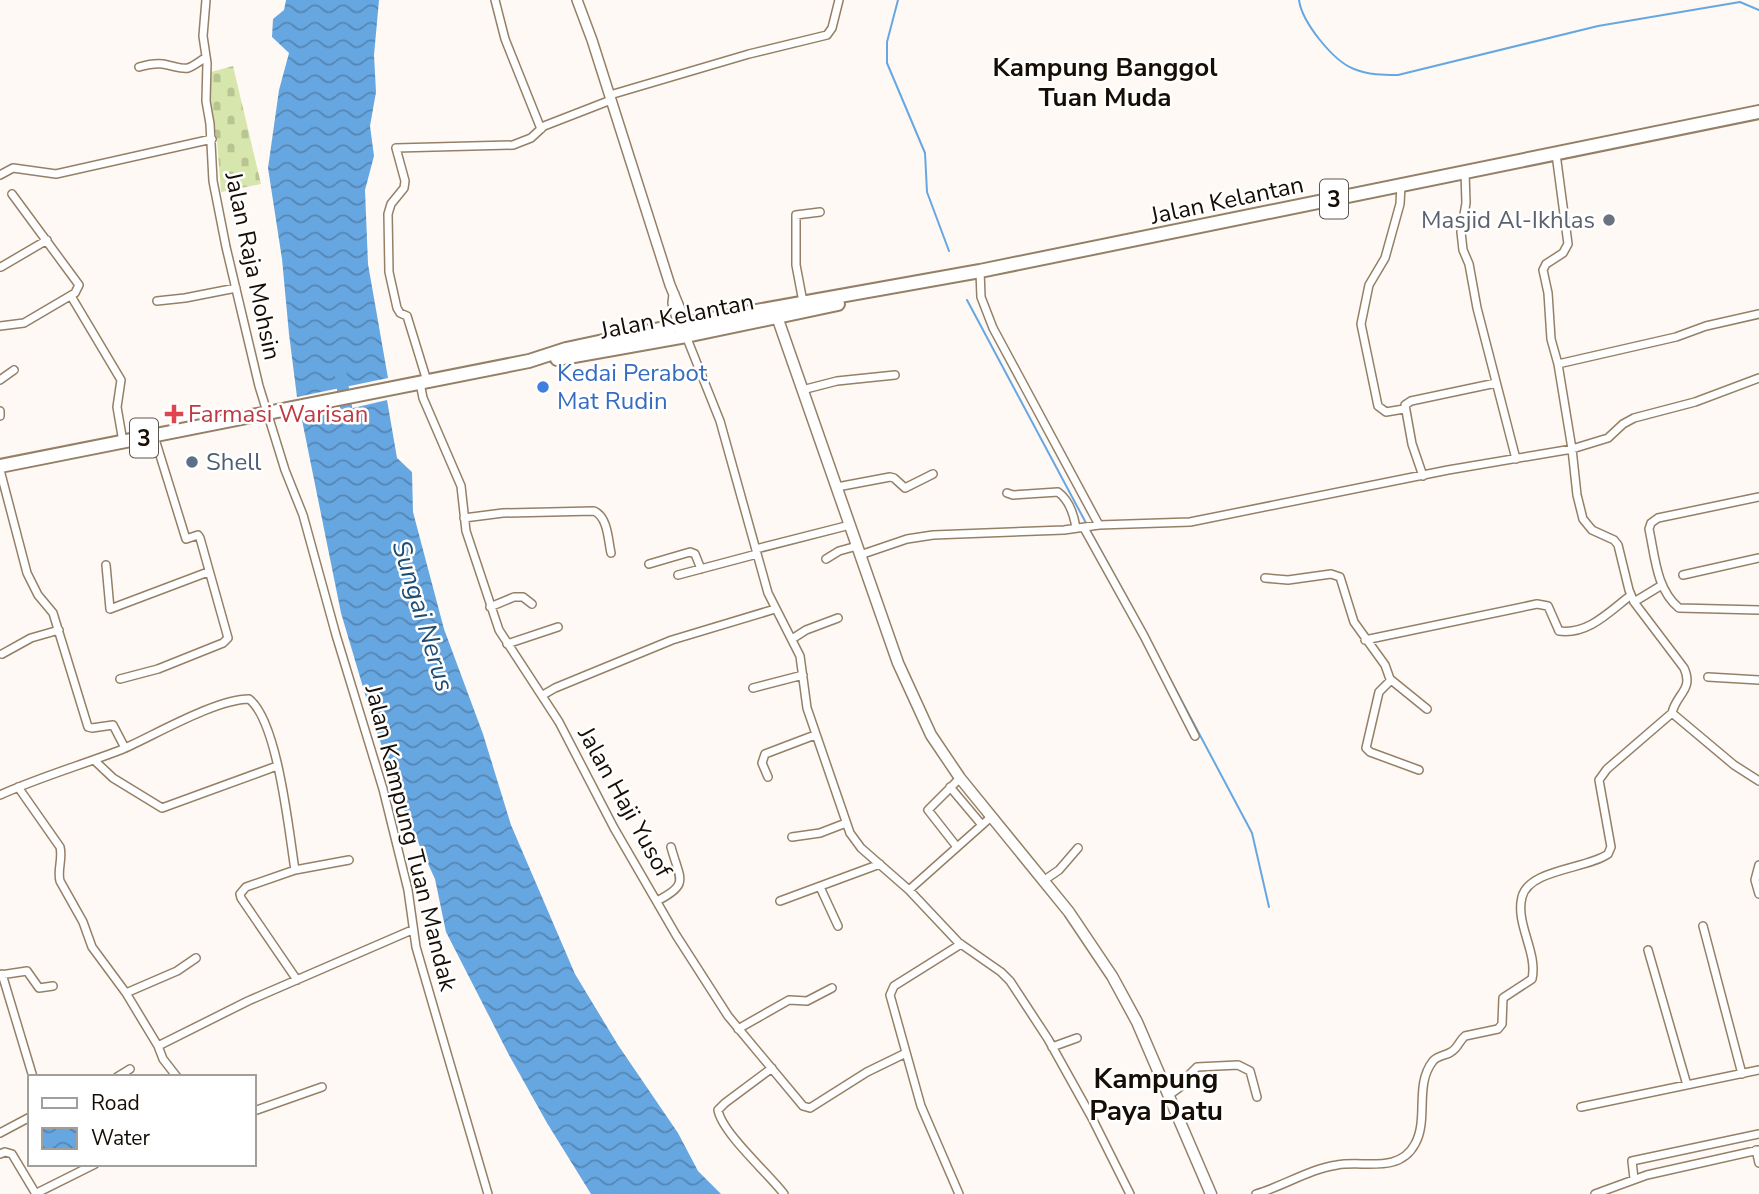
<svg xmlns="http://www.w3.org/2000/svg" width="1759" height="1194" font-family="'Nunito Sans',sans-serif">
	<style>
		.cemetery { fill: url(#cemetery-stones) }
		.water { fill: url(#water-waves) }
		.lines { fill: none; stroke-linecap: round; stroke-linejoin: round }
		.stream { stroke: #67a7e1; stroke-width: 2 }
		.river { stroke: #67a7e1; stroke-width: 12 }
		.minor-casing { stroke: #958067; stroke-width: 10 }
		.tertiary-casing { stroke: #958067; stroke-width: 12 }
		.secondary-casing { stroke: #958067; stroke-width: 13 }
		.trunk-casing { stroke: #958067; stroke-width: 16 }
		.minor { stroke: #fff; stroke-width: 7 }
		.tertiary { stroke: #fff; stroke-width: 9 }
		.secondary { stroke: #fff; stroke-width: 10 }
		.trunk { stroke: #fff; stroke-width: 12 }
		.worship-dot { fill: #6b7280; stroke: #fff; stroke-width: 2.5 }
		.shop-dot { fill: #3f7fe0; stroke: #fff; stroke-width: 2.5 }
		.health-dot { fill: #e0444e; stroke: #fff; stroke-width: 2.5 }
		.service-dot { fill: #5c6f8a; stroke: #fff; stroke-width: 2.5 }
		.labels { text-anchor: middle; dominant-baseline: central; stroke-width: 5; stroke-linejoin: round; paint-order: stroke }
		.shield { fill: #fff; stroke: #5c5650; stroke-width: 2 }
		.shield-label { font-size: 23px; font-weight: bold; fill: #160e05 }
		.street-label { font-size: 24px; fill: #160e05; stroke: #fff }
		.worship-label { font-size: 24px; fill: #5b616d; stroke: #fff; text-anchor: end }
		.shop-label { font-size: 24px; fill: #366cbe; stroke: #fff; text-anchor: start }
		.health-label { font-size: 24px; fill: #be3a42; stroke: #fff; text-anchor: start }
		.service-label { font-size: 24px; fill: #4e5e75; stroke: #fff; text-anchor: start }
		.neighbourhood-label { font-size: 26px; font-weight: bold; fill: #160e05; stroke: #fff }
		.water-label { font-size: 26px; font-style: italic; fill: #1e4c73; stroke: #fff }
		.quarter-label { font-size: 28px; font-weight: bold; fill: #160e05; stroke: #fff }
	</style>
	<defs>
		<pattern id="cemetery-stones" width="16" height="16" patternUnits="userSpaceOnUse" patternTransform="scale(1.75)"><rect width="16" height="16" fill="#d7e6ac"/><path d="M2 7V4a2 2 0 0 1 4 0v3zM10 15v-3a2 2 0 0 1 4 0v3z" fill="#b8c492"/></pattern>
		<pattern id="water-waves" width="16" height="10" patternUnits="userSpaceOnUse" patternTransform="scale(1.75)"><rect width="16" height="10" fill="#67a7e1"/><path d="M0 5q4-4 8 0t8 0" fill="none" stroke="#5486b4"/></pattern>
	</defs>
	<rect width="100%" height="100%" fill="#fef9f4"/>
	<path class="cemetery" d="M233,66L261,184L221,192L217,140L209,104L211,72Z"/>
	<path class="water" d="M286,0H379L374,55L376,92L370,126L374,156L365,190L368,264L388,378L297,397L289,334L282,259L268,168L279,90L289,53L272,37L273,19L284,10Z
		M387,400L397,458L412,472L413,512L444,629L483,734L511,825L575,974L618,1045L678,1133L698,1171L721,1194H591L547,1123L509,1055L446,932L435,879L407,818L373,721L341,613L302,420Z"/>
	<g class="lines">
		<path class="stream" d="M898,0L887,42V63L925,153L927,192L949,251
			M1299,0C1302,22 1333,61 1354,69C1368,75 1384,75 1398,75L1598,26L1740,2L1759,10
			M967,300L1086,523
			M1090,531L1133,609
			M1160,660L1252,833L1269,907"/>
		<path class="river" d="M340,371L349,425"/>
		<defs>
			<path id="minor" d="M206,0L203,36L207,63L206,101L210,124L213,181L226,247L259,386L285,470L303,515L336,635L383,789L408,890L416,947L488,1194
				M495,0L505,39L541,129
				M139,67C146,65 155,63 163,64C188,69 184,73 206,57
				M610,95L749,54L827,35L832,28L839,0
				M1465,172L1466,203L1461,232L1463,250L1469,264L1477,308L1516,459
				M0,175L13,168L56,174L212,139
				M1401,185L1400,204L1385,258L1369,285L1361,324L1378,406L1386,412L1404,409
				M1,267L47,240
				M980,271L981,297L993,328L1099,525
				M71,296L121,380L117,407L123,442
				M157,301L185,298L236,288
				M803,302L796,265V215L820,212
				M0,326L24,323L75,293L79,285L12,194
				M686,336L720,421L768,593L800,656L807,708L850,833L861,848L909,890
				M1558,364L1676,337L1706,326L1759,314
				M0,380L14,370
				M427,381L407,316L400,313L397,308L389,272L388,214L391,204L404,188L405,181L396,148L513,145L531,138L544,126L611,100
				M420,383L423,398L461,486L466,531L499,630L559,722L614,828L676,935L728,1016L803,1106L810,1108L867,1072L906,1053
				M802,390L837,381L895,375
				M0,411V416
				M0,470L27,573L38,595L53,613L88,727L92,728L113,725L125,748
				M1423,476L1412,444L1405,405L1411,401L1496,383
				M837,487L890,477L894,478L905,488L933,474
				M1007,493L1013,495L1058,492C1069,500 1074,515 1076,528
				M1759,497L1658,518L1651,523L1649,529C1655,556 1656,589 1679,608L1759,610
				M464,518L503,513L594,511C608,517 608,540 611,553
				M1084,528L1144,636L1195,736
				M756,549L850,525
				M860,555L907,539L933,535L1064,530L1099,525L1190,522L1448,470L1572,449L1608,438L1623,424L1634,418L1695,402L1759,378
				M826,559L839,551L857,546
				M649,564L690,552L695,554L701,569
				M106,565L110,609L208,572
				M678,575L757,554
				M1683,575L1759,558
				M1265,578L1288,580L1331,574L1340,577L1354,622L1385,665L1390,679L1427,709
				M1634,602L1662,585
				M490,607L514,597H523L532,604
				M792,639L806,630L838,618
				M1365,640L1537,604L1548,606L1559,631C1588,635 1609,612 1631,595
				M507,644L558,627
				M2,654L31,638L59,630
				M1708,677L1759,680
				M120,679L158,669L223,643L228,638L200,538L198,535L186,539L154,436
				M1391,680L1379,692L1366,748L1370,752L1419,770
				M753,688L803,675
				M543,695L555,688L672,640L775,609
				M1672,713L1734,765L1759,781
				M94,760L113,778L162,808L277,766
				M768,777L762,763L765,754L815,735
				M18,787L60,847C63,859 57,870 60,881L83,922L92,947L126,993L158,1046
				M950,787L982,825
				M0,795C40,777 82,765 123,749C155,735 216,699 249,699C278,721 289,833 295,870L246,887L240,894L241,898L297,980
				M991,817L909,890L958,942L1001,972L1010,981L1048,1039L1092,1118L1130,1194
				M792,837L820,833L846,823
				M957,847L928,810L960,778
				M1759,865L1755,880L1759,894
				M295,870L349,860
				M1043,881L1059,870L1078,848
				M820,887L838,926
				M657,901C690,884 680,880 671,847
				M780,901L880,864
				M1703,926L1742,1074
				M1648,950L1687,1085
				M2,974L33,1077
				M0,975L27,971L39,988L53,986
				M126,993L177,971L196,958
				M738,1029L789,1000L807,1001L832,988
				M1052,1047L1077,1038
				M772,1068L725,1103L718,1110C722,1133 769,1174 784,1194
				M117,1077L130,1069
				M177,1077L163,1059L158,1046L248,1001L412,930
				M1168,1096L1187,1082L1190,1074L1197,1067L1238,1065L1250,1071L1257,1097
				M1581,1107L1759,1070
				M254,1111L322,1087
				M0,1133L30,1117
				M1756,1150L1759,1163
				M0,1154L5,1152L12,1154L36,1194
				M1634,1179L1632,1161L1759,1134
				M35,1194L95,1164
				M959,1194L921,1106L890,995L894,986L961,944
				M1256,1194C1284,1186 1309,1169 1337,1165C1363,1160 1399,1174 1415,1144C1429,1119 1414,1085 1433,1061C1438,1055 1445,1056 1451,1052C1458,1048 1459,1041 1465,1036L1498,1029L1502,1024L1503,998L1532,979C1538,952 1515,924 1522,897C1529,869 1587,869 1608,854L1611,847L1599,780L1607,769L1672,713C1676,694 1694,690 1684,668L1634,602L1629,590L1618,545L1614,540L1592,530L1583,519L1577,495L1572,449L1558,364L1551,339L1548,293L1543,270L1546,264L1563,253L1568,244L1556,154
				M1595,1194L1647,1175L1759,1150"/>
			<path id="tertiary" d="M577,0L592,40L670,285L687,326
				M674,294L673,303L680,330"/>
			<path id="secondary" d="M775,311L898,663L931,735L960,778L1069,912L1112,976L1137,1022L1211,1194"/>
			<path id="trunk" d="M557,359L686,336L838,304
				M0,466L529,361L566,349L678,325L980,271L1759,112"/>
		</defs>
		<use href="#minor" class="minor-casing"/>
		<use href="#tertiary" class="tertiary-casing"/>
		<use href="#secondary" class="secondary-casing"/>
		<use href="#trunk" class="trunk-casing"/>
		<use href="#minor" class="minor"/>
		<use href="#tertiary" class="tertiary"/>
		<use href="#secondary" class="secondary"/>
		<use href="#trunk" class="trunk"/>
	</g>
	<circle class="worship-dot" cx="1609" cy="220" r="7"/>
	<circle class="shop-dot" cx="543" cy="387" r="7"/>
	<path class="health-dot" d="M170.5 403.5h7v7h7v7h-7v7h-7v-7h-7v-7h7z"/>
	<circle class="service-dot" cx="192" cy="462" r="7"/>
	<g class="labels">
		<g class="shield">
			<rect x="1320" y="179.5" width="28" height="39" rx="5"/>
			<rect x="130" y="418.5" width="28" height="39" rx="5"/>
		</g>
		<g class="shield-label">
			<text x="1334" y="199">3</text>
			<text x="144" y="438">3</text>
		</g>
		<g class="street-label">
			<text transform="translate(1227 200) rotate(-12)">Jalan Kelantan</text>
			<text transform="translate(253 266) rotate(78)">Jalan Raja Mohsin</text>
			<text transform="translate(677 316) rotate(-11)">Jalan Kelantan</text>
			<text transform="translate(625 802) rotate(61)">Jalan Haji Yusof</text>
			<text transform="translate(411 838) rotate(76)">Jalan Kampung Tuan Mandak</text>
		</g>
		<g class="worship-label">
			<text x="1595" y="220">Masjid Al-Ikhlas</text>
		</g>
		<g class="shop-label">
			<text x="557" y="373">Kedai Perabot<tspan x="557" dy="28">Mat Rudin</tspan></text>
		</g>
		<g class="health-label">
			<text x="188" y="414">Farmasi Warisan</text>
		</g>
		<g class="service-label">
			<text x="206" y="462">Shell</text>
		</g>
		<g class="neighbourhood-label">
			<text x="1105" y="67">Kampung Banggol<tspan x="1105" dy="30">Tuan Muda</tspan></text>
		</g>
		<g class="water-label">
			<text transform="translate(423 616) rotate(73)">Sungai Nerus</text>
		</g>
		<g class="quarter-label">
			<text x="1156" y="1079">Kampung<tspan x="1156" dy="32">Paya Datu</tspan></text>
		</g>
	</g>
	<rect x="28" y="1075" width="228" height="91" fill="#ffffff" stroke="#a29f9b" stroke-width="2"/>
	<rect x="42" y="1098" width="35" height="10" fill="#ffffff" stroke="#a29f9b" stroke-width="2"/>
	<text x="91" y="1110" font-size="21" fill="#160e05">Road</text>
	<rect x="42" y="1128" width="35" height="21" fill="url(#water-waves)" stroke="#a29f9b" stroke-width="2"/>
	<text x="91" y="1145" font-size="21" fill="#160e05">Water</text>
</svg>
